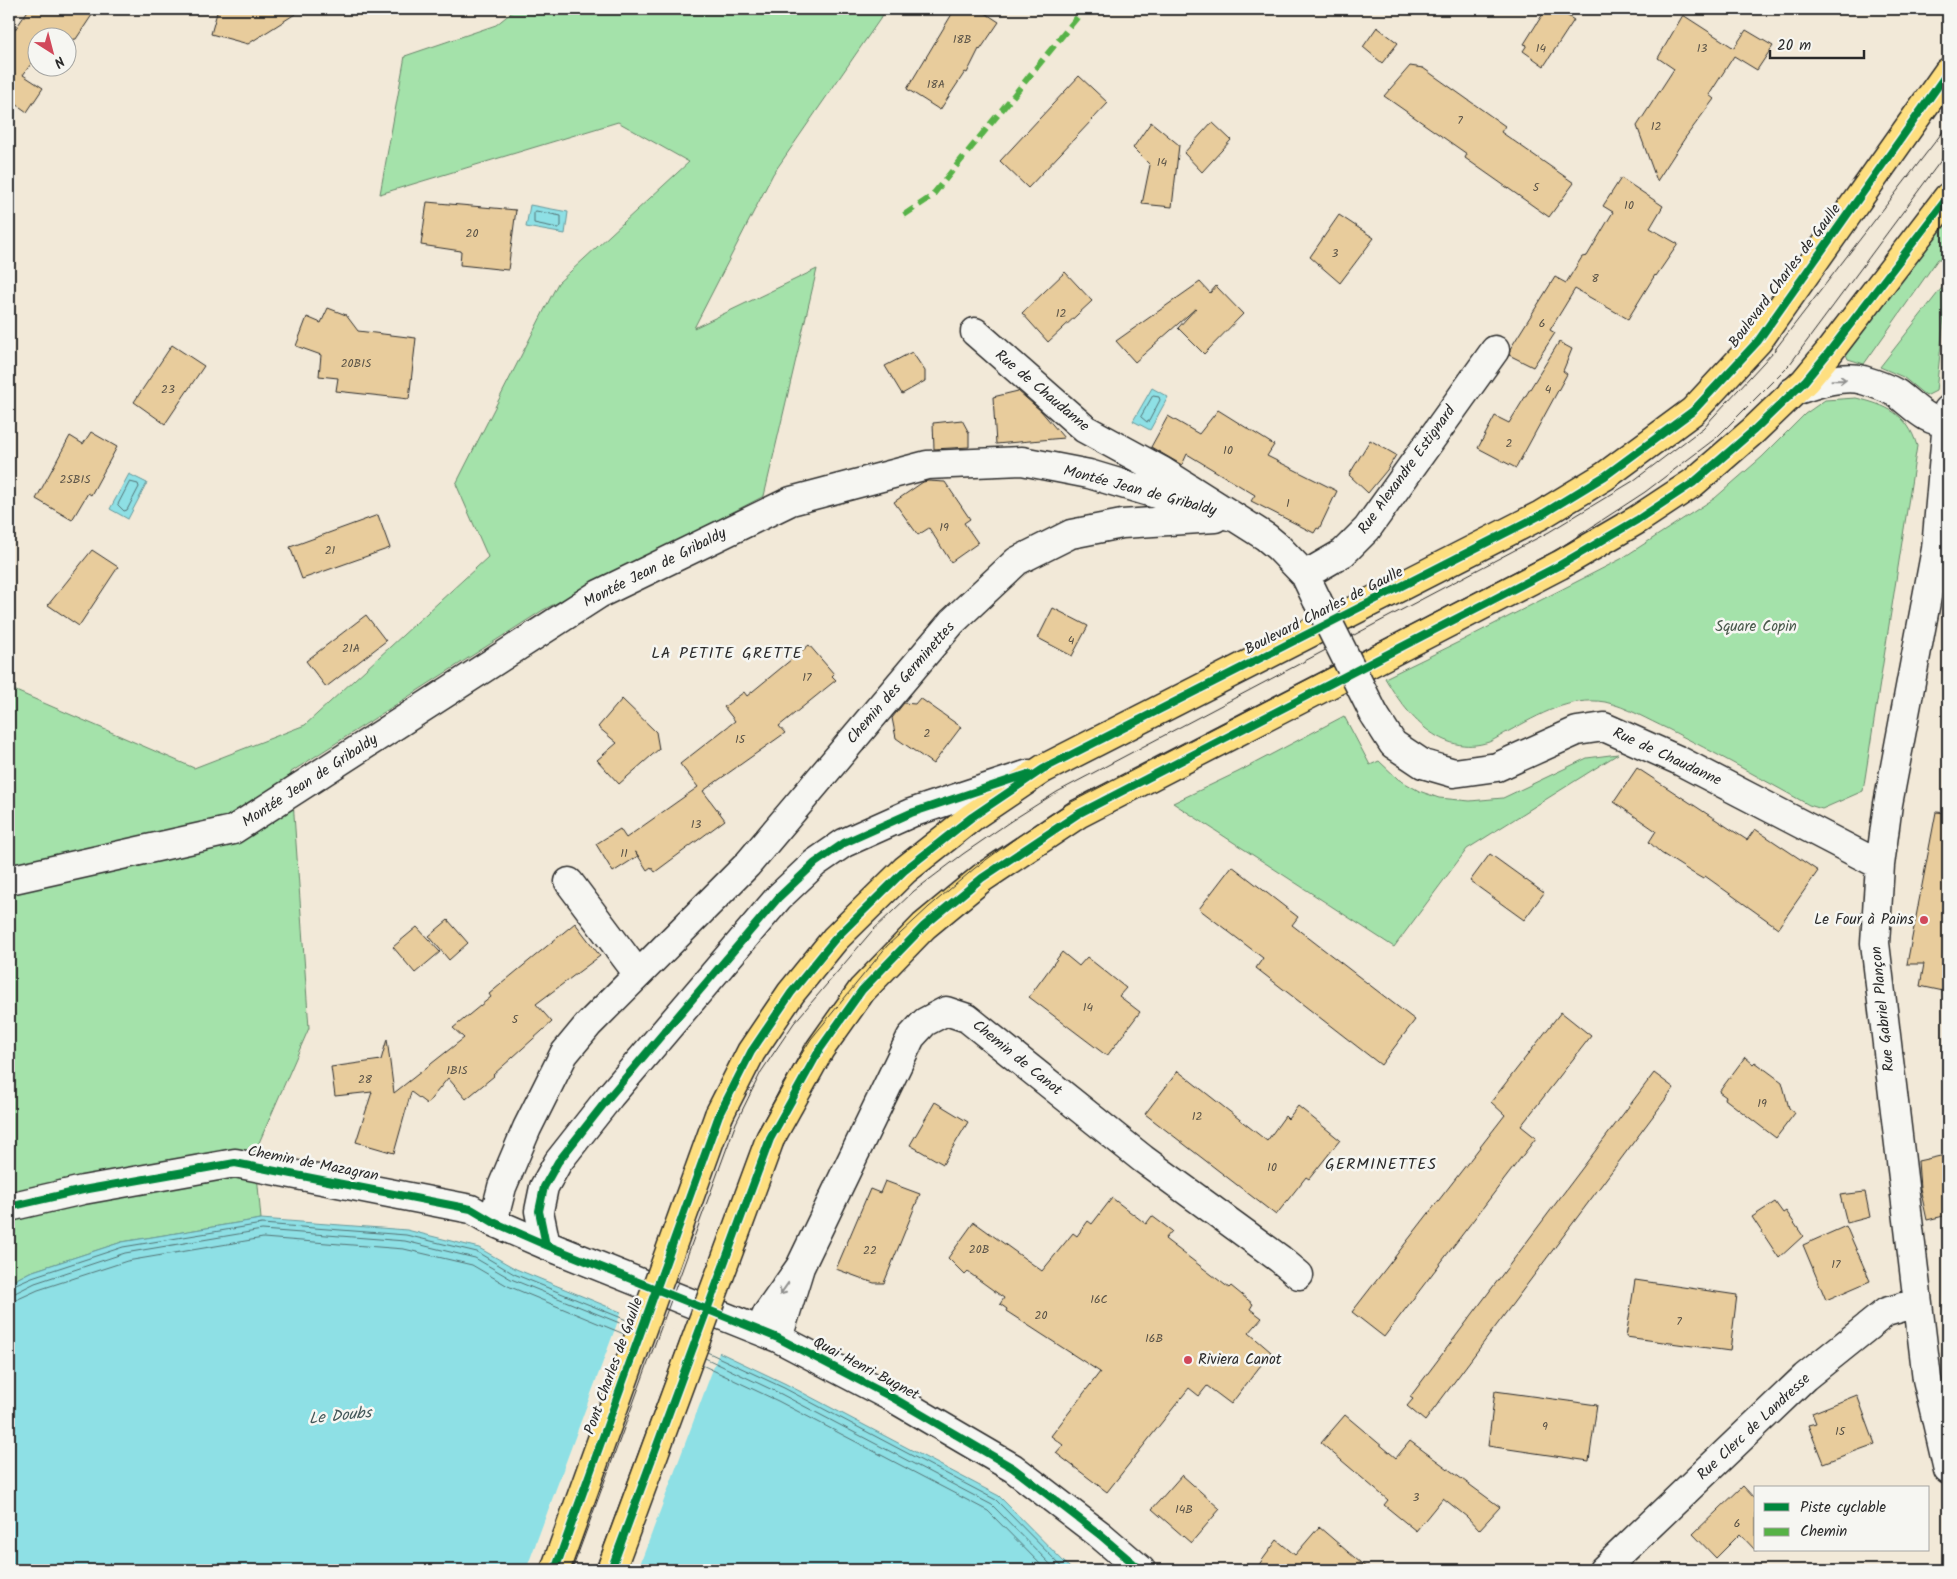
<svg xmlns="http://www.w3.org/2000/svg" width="1957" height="1579" font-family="Kalam,sans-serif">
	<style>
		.green { fill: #a4e2aa; stroke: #68866a }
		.water { fill: #8ee0e5; stroke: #66989b }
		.pier { fill: #f2e9d8 }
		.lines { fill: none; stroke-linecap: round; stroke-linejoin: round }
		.shore { stroke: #537375; stroke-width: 1 }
		.building { fill: #e8cc9c; stroke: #2b2b2b }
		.minor-casing { stroke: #2b2b2b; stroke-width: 31 }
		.major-casing { stroke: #2b2b2b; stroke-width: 31 }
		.minor { stroke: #f6f6f2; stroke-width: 28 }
		.major { stroke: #fedf80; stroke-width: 28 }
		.tram { stroke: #2b2b2b; stroke-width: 1 }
		.minor-bridge-casing { stroke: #2b2b2b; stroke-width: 31; stroke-linecap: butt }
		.major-bridge-casing { stroke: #2b2b2b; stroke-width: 31; stroke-linecap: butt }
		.minor-bridge { stroke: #f6f6f2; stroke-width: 28 }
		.major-bridge { stroke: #fedf80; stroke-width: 28 }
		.quiet { stroke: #56b246; stroke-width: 6; stroke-dasharray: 12 6; stroke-linecap: butt }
		.cycleway-casing { stroke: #f6f6f2; stroke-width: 11 }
		.cycleway { stroke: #00873e; stroke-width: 8 }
		.oneway { stroke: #90908e }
		.poi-dot { fill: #d1495b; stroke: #f6f6f2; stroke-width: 2 }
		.labels { text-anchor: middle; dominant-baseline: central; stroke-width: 5; stroke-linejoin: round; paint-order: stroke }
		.number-label { font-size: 12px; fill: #5a5347 }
		.street-label { font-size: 15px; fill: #2b2b2b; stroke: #f6f6f2 }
		.park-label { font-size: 15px; fill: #49594b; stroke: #f6f6f2 }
		.poi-label { font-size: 15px; fill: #2b2b2b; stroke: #f6f6f2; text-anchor: end }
		.neighbourhood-label { font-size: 16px; letter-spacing: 1px; fill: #2b2b2b; stroke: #f6f6f2 }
		.water-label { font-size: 16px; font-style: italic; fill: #44585a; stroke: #f6f6f2 }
	</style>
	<rect width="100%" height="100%" fill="#f2e9d8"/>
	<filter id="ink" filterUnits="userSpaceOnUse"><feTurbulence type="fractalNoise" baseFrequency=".02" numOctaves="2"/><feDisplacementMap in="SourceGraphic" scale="10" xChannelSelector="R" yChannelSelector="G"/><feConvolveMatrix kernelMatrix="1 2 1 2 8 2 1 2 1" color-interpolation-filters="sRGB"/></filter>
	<g filter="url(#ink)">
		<path class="green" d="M516,9H887L773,174L694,328L817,269L764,496L543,610L291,772L309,1028L255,1152L261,1219L122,1242L30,1272L9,1283V688L194,768L305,725L488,557L456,484L558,283L689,162L618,122L380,194L405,56L496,25Z
			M1948,220V259H1938L1864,364L1848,359L1846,354Z
			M1948,280L1936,391L1926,396L1903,377L1880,367Z
			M1856,398C1886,405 1908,414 1917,446L1863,791L1822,809L1809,805C1762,779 1716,753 1668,729C1648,720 1627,707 1605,702C1570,696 1539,715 1509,731C1503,734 1496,739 1489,742C1441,758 1406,714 1385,678L1463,640L1621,559L1715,498L1762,457L1805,414L1825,400Z
			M1344,716L1370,765L1379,761L1398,779L1419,791L1439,798L1470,801L1503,798L1587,758L1618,754L1467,849L1394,947L1173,803L1238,772Z"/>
		<path class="water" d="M530,205L568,212L565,234L526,227Z
			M1152,388L1168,397L1150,430L1133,421Z
			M129,474L147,483L128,519L110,509Z
			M261,1219L407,1230L479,1248L516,1269L723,1354L786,1384L999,1496L1072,1570H9V1283L30,1272L122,1242Z"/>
		<path class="pier" d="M622,1310L720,1350L638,1570H526Z"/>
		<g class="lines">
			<path class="shore" d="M536,211L561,216V226L558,228L534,223V214Z
				M1153,396L1159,397L1160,400L1149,421L1147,422L1141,417Z
				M130,482L138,484L139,487L127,510L124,511L118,505Z
				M9,1287L32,1277L123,1247L262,1224L406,1235L477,1252L514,1274L629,1321
				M9,1294L15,1293L35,1283L125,1253L262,1230L405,1241L475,1258L511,1279L627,1326
				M9,1301L16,1300L38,1290L127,1261L263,1238L404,1249L472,1265L508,1286L624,1334
				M707,1352L784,1388L996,1500L1065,1570
				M705,1358L781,1394L992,1505L1056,1570
				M702,1365L778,1401L988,1511L1046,1570"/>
		</g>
		<path class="building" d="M29,9H96L76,39L68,40V38H38V54L23,75L43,88L27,112L9,99V36L10,37Z
			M218,9H303L248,44L211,34Z
			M962,9H979L999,22L980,50L979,49L967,73L965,72L940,110L907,89L952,14Z
			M1546,9H1557L1574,20L1544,66L1523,51L1527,45L1524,44Z
			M1683,15L1734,48L1746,30L1773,46L1757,70L1734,56L1709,95L1714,99L1685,138L1657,181L1637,126L1674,69L1658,58Z
			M1377,27L1398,43L1382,63L1363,47Z
			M1410,66L1423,68L1505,126L1501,132L1574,183L1549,217L1465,158L1467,154L1384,96Z
			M1079,76L1108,103L1028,188L1000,161Z
			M1151,122L1179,145L1172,207L1142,204L1150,165L1133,148Z
			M1212,122L1231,140L1202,172L1184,153Z
			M1621,178L1663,206L1650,228L1678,244L1656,276L1655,275L1628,319L1575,289L1550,330L1555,333L1533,367L1509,355L1510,349L1555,277L1566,283L1582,257L1587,256L1613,212L1603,206Z
			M427,202L516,210L508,270L460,265L461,251L421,245Z
			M1339,215L1374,238L1340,283L1310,257Z
			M1065,272L1092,301L1048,342L1022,313Z
			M1200,282L1210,293L1216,286L1243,314L1204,354L1178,328L1196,308L1135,362L1116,341Z
			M328,308L346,315L358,331L416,338L409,399L336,391L338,378L319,376L321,355L296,346L307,317L321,323Z
			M1559,342L1572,349L1563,371L1567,374L1516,468L1478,448L1495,416L1509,423Z
			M172,345L204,366L165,424L134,402Z
			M912,352L925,371V381L902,394L885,366Z
			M1018,391L1041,411L1064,438L996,444L993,397Z
			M1218,410L1274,445L1267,456L1337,491L1319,529L1317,528L1314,533L1251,501L1255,495L1187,454L1182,465L1151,447L1168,416L1199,434Z
			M962,420L969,433V447L934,449L933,423Z
			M91,432L117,447L91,495L88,493L72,520L36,499L70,436L83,444Z
			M1370,440L1396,455L1387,470L1368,493L1349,475Z
			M928,481L945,482L970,519L964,523L978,543L951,562L929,528L918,535L894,502L923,482Z
			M378,515L390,548L302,579L290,547Z
			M92,550L118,567L79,626L48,605Z
			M1053,608L1088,626L1072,656L1038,638Z
			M366,615L386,641L326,687L306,661Z
			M809,645L834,674L832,676L836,680L779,726L785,733L703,791L725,820L655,872L651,867L647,870L635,851L638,856L613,872L596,844L620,829L626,838L698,787L680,764L735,721L724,707L744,692L747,696Z
			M920,698L961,727L933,764L896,738L892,718L904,703L915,704Z
			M622,699L656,732L659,749L619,784L597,760L617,743L598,727Z
			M1637,768L1747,840L1755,829L1818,871L1778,928L1705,876L1703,879L1691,872L1661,853L1649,842L1656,831L1614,802Z
			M1936,812L1948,813V992L1920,986L1924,964H1907Z
			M1490,854L1544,893L1524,920L1470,881Z
			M1232,866L1298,917L1292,925L1415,1020L1381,1065L1256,968L1263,958L1199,909Z
			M448,920L468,943L449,960L429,936Z
			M575,923L600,956L536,1004L552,1022L493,1075L494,1076L466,1099L448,1078L427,1104L411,1092L394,1153L356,1142L372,1092L335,1096L331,1067L381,1060L387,1039L394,1093L464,1038L453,1028L491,997L489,994Z
			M417,927L440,952L415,973L393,947Z
			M1062,952L1079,966L1087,957L1126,988L1119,996L1140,1012L1107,1056L1029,997Z
			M1561,1012L1591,1036L1521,1126L1536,1138L1384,1337L1352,1312L1505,1115L1491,1102Z
			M1745,1057L1753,1064L1755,1062L1782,1082L1789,1108L1795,1113L1776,1138L1725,1099L1726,1097L1719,1092Z
			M1178,1071L1267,1141L1285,1116L1288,1119L1298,1106L1340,1140L1309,1179L1306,1177L1276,1215L1145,1114Z
			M1654,1073L1674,1088L1425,1421L1407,1406L1413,1399L1410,1397Z
			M935,1102L968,1122L943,1164L910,1145Z
			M1945,1155L1948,1175V1215L1927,1220L1920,1188L1918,1161Z
			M885,1181L920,1194L884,1283H874L836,1269L870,1189L880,1193Z
			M1865,1192L1870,1217L1847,1223L1840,1195Z
			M1112,1198L1146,1224L1152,1216L1172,1231L1165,1239L1229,1288L1231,1286L1253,1304L1250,1309L1262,1318L1249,1333L1271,1352L1231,1404L1207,1386L1199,1396L1189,1388L1107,1492L1056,1453L1063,1445L1051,1436L1100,1372L1006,1311L1007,1309L1000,1304L1004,1298L968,1272L965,1275L948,1258L974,1222L1042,1271L1073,1233L1077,1236L1088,1221L1092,1224Z
			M1775,1202L1783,1213L1786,1211L1803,1236L1779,1258L1752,1217Z
			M1846,1226L1870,1281L1826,1300L1803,1245Z
			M1635,1280L1737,1295L1730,1351L1626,1337Z
			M1495,1391L1597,1405L1589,1461L1488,1446Z
			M1857,1395L1875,1444L1823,1463L1808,1425L1816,1423L1812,1413Z
			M1345,1415L1396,1458L1410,1441L1500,1507L1479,1530L1467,1517L1443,1498L1416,1531L1384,1505L1388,1500L1321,1443Z
			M1182,1475L1220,1509L1191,1543L1152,1509Z
			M1743,1486L1756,1500V1551L1740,1534L1716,1558L1693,1534Z
			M1319,1527L1369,1570H1255L1277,1540L1295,1555Z"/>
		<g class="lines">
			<defs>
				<path id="minor" d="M975,332L1085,429L1162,471L1266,537L1278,547L1305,575L1317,600
					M1792,392C1813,385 1841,374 1863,380C1873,383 1887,388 1896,393C1911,403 1928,425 1948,421
					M1948,410L1936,549L1888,804L1880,865L1875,943L1927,1379L1948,1470
					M1305,575L1343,553L1367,529L1495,350
					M1374,714L1393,744L1423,764L1454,773L1497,767L1577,731L1604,727L1678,760L1880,865
					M9,880L233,830L599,594L791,501L927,465L1022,461L1089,474L1233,517
					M569,882L638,974
					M9,1207L83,1190L235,1163L471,1209L493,1222L546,1245L778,1338L895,1399L1013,1468L1099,1534L1141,1570
					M493,1222L502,1187L527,1128L564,1054L588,1025L747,865L952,622L1017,561L1071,534L1122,524L1215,518
					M546,1245L539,1211L544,1187L558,1162L610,1096L779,897L815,863L844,843L911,813L1029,774
					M800,1267L911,1037L925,1022L946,1011L967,1018L1143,1159L1280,1259L1299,1275
					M760,1330L767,1314L800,1267L778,1338
					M1603,1570L1805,1377L1886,1312L1917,1303"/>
				<path id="major" d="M719,1115L751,1052L791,993L835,939L905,870L972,817L1043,769L1541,515L1605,476L1693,411L1758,341L1948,72
					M770,1139L820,1049L862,990L924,926L982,878L1078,814L1560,565L1637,520L1693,483L1753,431L1805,381L1829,352L1948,197"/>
			</defs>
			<use href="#minor" class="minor-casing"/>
			<use href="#major" class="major-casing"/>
			<use href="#minor" class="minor"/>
			<use href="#major" class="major"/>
			<path class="tram" d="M572,1570L736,1123L761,1072L794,1023L872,931L914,891L963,854L1011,821L1057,792L1549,532L1633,481L1703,428L1774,351L1948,125
				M595,1570L757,1133L782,1085L811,1039L887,946L929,907L975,868L1020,835L1066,805L1558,549L1645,492L1716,438L1790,364L1948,151"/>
			<defs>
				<path id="minor-bridge" d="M1317,600L1374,714"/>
				<path id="major-bridge" d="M555,1570L719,1115
					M611,1570L770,1139"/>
			</defs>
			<use href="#minor-bridge" class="minor-bridge-casing"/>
			<use href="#major-bridge" class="major-bridge-casing"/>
			<use href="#minor-bridge" class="minor-bridge"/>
			<use href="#major-bridge" class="major-bridge"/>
			<path class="quiet" d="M904,215L931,197L1084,9"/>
			<defs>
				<path id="cycleway" d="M9,1207L83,1190L235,1163L471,1209L493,1222L546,1245L778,1338L895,1399L1013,1468L1099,1534L1141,1570
					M546,1245L539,1211L544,1187L558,1162L610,1096L779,897L815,863L844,843L911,813L1028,774
					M555,1570L719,1115L751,1052L791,993L835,939L905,870L972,817L1043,769L1541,515L1605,476L1693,411L1758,341L1948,72
					M611,1570L770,1139L820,1049L862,990L924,926L982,878L1078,814L1560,565L1637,520L1693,483L1753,431L1805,381L1829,352L1948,197"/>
			</defs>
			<use href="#cycleway" class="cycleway-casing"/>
			<use href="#cycleway" class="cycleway"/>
		</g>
		<defs><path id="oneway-shaft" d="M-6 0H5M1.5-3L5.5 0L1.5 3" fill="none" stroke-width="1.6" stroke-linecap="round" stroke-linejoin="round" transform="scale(1.25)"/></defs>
		<g class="oneway">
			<use href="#oneway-shaft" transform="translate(1839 380) rotate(-1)"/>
			<use href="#oneway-shaft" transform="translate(784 1289) rotate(125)"/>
		</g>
	</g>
	<g class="poi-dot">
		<circle cx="1924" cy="920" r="5"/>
		<circle cx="1188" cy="1360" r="5"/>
	</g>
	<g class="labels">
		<g class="number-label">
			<text x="962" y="39">18B</text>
			<text x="1541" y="48">14</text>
			<text x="1702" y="48">13</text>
			<text x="936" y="84">18A</text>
			<text x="1460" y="120">7</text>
			<text x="1656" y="126">12</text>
			<text x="1162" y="162">14</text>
			<text x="1536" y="187">5</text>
			<text x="1629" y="205">10</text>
			<text x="472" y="233">20</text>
			<text x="1335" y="253">3</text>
			<text x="1595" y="278">8</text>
			<text x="1061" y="313">12</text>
			<text x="1542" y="323">6</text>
			<text x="356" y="363">20BIS</text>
			<text x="168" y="389">23</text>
			<text x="1548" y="389">4</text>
			<text x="1509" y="443">2</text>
			<text x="1228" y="450">10</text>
			<text x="75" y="479">25BIS</text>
			<text x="1288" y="503">1</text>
			<text x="944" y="527">19</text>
			<text x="330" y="550">21</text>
			<text x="1071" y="640">4</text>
			<text x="351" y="648">21A</text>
			<text x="807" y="677">17</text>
			<text x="927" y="733">2</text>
			<text x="740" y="739">15</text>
			<text x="696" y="824">13</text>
			<text x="624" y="853">11</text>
			<text x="1088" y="1007">14</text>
			<text x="515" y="1019">5</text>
			<text x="457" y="1070">1BIS</text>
			<text x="365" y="1079">28</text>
			<text x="1762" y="1103">19</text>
			<text x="1197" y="1116">12</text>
			<text x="1272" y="1167">10</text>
			<text x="979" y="1249">20B</text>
			<text x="870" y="1250">22</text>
			<text x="1836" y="1264">17</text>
			<text x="1099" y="1299">16C</text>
			<text x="1041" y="1315">20</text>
			<text x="1679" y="1321">7</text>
			<text x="1154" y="1338">16B</text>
			<text x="1545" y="1426">9</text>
			<text x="1840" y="1431">15</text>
			<text x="1416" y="1497">3</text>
			<text x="1184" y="1509">14B</text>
			<text x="1737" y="1523">6</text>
		</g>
		<g class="street-label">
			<text transform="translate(1785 276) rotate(-53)">Boulevard Charles de Gaulle</text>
			<text transform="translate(1042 391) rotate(40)">Rue de Chaudanne</text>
			<text transform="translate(1407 470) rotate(-54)">Rue Alexandre Estignard</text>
			<text transform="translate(1140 491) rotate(15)">Montée Jean de Gribaldy</text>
			<text transform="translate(655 568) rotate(-27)">Montée Jean de Gribaldy</text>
			<text transform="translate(1324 611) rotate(-27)">Boulevard Charles de Gaulle</text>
			<text transform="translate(901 683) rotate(-49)">Chemin des Germinettes</text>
			<text transform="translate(1667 757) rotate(25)">Rue de Chaudanne</text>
			<text transform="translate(310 781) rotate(-33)">Montée Jean de Gribaldy</text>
			<text transform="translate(1883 1009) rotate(-96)">Rue Gabriel Plançon</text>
			<text transform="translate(1017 1058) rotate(39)">Chemin de Canot</text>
			<text transform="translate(313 1164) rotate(11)">Chemin de Mazagran</text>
			<text transform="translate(614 1366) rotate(-70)">Pont Charles de Gaulle</text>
			<text transform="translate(866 1369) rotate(28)">Quai Henri Bugnet</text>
			<text transform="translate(1754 1427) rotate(-43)">Rue Clerc de Landresse</text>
		</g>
		<g class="park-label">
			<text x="1756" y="627">Square Copin</text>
		</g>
		<g class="poi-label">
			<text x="1914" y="920">Le Four à Pains</text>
			<text x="1198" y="1360" text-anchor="start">Riviera Canot</text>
		</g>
		<g class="neighbourhood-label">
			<text x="727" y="653">LA PETITE GRETTE</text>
			<text x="1381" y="1164">GERMINETTES</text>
		</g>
		<g class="water-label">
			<text transform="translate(340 1416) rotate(-6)">Le Doubs</text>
		</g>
	</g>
	<rect width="1957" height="1579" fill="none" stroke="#f6f6f2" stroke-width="30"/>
	<rect x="15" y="15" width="1927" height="1549" fill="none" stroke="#2b2b2b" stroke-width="2" filter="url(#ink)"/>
	<rect x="1754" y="1486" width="175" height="65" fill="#f6f6f2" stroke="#a5a5a2"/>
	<rect x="1764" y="1503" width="25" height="8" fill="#00873e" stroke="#a5a5a2"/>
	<text x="1800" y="1512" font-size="15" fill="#2b2b2b">Piste cyclable</text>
	<rect x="1764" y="1528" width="25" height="8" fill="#56b246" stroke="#a5a5a2"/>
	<text x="1800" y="1536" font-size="15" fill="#2b2b2b">Chemin</text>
	<g transform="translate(52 52) rotate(144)"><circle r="24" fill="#f6f6f2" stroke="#a5a5a2"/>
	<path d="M0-4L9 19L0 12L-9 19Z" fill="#d1495b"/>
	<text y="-8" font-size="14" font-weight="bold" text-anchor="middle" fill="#2b2b2b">N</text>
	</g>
	<path d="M1770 50v8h94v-8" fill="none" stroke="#2b2b2b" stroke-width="2.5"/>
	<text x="1777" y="50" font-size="15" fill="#2b2b2b" stroke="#f6f6f2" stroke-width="4" paint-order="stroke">20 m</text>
</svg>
